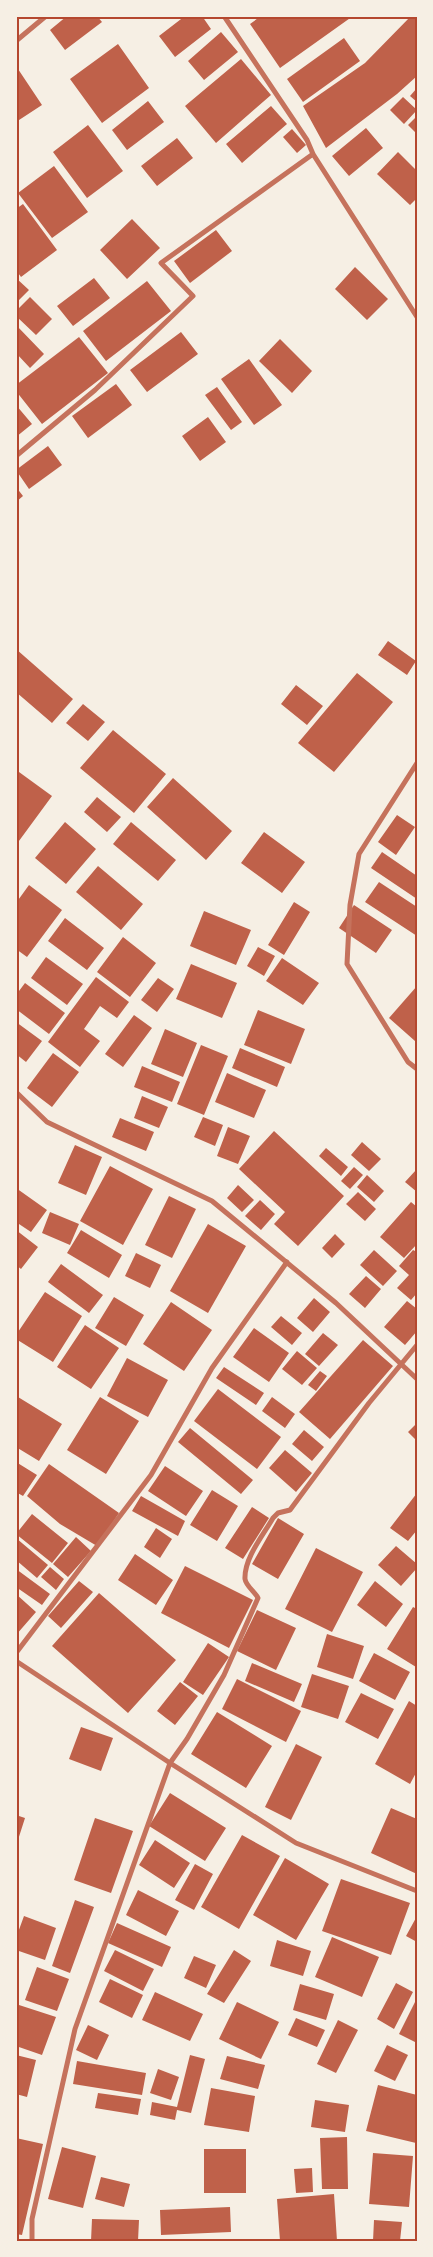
<svg xmlns="http://www.w3.org/2000/svg" width="433" height="2257" font-family="Jost,sans-serif">
	<style>
		.building { fill: #bf614a }
		.lines { fill: none; stroke-linecap: round; stroke-linejoin: round }
		.minor { stroke: #c5725c; stroke-width: 5 }
		.neatline { fill: none; stroke: #b5482f; stroke-width: 2 }
	</style>
	<rect width="100%" height="100%" fill="#f6efe4"/>
	<path class="building" d="M67,16H97L102,22L65,50L50,30Z
		M185,16H202L211,29L175,57L159,36Z
		M261,16H353L280,68L250,24Z
		M411,16H417V76L397,94L326,148L303,106L365,63Z
		M221,32L238,52L204,80L188,61Z
		M344,38L360,61L303,102L287,79Z
		M118,44L149,88L102,123L70,79Z
		M241,59L271,95L216,143L185,106Z
		M16,66L42,105L16,122Z
		M417,88V102L410,96Z
		M403,97L417,110L404,124L390,110Z
		M148,101L164,122L127,150L112,130Z
		M271,106L287,124L242,163L226,144Z
		M417,116V134L408,125Z
		M88,125L123,171L87,198L53,152Z
		M366,128L383,148L349,176L332,156Z
		M292,129L306,145L297,153L283,137Z
		M177,138L193,158L157,186L141,166Z
		M398,152L417,171V198L410,205L377,174Z
		M54,166L88,212L52,238L18,193Z
		M23,204L57,250L21,277L16,270V209Z
		M132,219L160,248L127,279L100,250Z
		M216,230L232,251L190,283L174,261Z
		M355,267L388,299L367,320L335,289Z
		M16,278L29,290L16,303Z
		M94,278L110,298L73,326L57,306Z
		M147,281L171,311L106,361L83,331Z
		M30,297L52,319L36,335L16,316V311Z
		M16,325L44,354L30,368L16,353Z
		M181,332L198,354L147,392L130,370Z
		M79,337L108,373L42,424L16,391V385Z
		M280,339L312,371L292,393L259,361Z
		M249,359L282,405L254,425L221,379Z
		M116,384L132,405L88,438L72,416Z
		M217,387L242,422L231,430L205,395Z
		M16,405L32,424L16,437Z
		M208,417L226,442L200,461L182,436Z
		M48,446L62,465L29,489L16,470Z
		M16,487L23,496L16,502Z
		M388,641L416,661L407,675L378,655Z
		M16,649L73,699L52,723L16,692Z
		M357,673L393,702L334,772L298,743Z
		M296,685L323,706L307,725L281,704Z
		M83,704L105,722L88,741L66,723Z
		M113,730L166,774L134,813L80,768Z
		M19,772L52,796L16,845V776Z
		M173,778L232,831L206,860L147,807Z
		M97,797L121,817L107,832L84,812Z
		M397,815L415,827L396,855L378,842Z
		M65,822L96,849L66,884L35,858Z
		M131,822L176,860L158,881L113,844Z
		M264,832L305,862L282,893L241,863Z
		M382,852L417,876V899L371,868Z
		M98,866L143,904L121,930L76,892Z
		M379,882L417,907V936L365,902Z
		M29,885L62,910L27,957L16,949V903Z
		M294,902L310,912L284,955L268,945Z
		M354,905L392,930L376,953L339,928Z
		M204,911L251,930L236,965L190,946Z
		M65,918L104,948L87,970L48,941Z
		M123,937L156,963L130,997L97,972Z
		M258,947L275,956L264,976L247,966Z
		M46,957L83,984L67,1005L31,978Z
		M282,958L319,983L303,1005L266,981Z
		M191,964L237,983L222,1018L176,999Z
		M96,977L129,1002L117,1018L100,1006L84,1029L100,1041L80,1067L48,1042Z
		M158,978L174,989L157,1012L141,1000Z
		M25,983L65,1013L49,1034L16,1009V995Z
		M417,986V1039L415,1041L389,1018Z
		M258,1010L305,1029L291,1064L244,1045Z
		M134,1015L152,1028L123,1067L105,1054Z
		M16,1022L42,1041L26,1062L16,1054Z
		M165,1029L197,1043L183,1077L151,1064Z
		M201,1045L228,1056L204,1115L177,1104Z
		M240,1048L285,1067L277,1087L232,1068Z
		M53,1053L79,1072L52,1107L27,1088Z
		M142,1066L180,1082L172,1102L134,1087Z
		M227,1073L266,1090L254,1118L215,1102Z
		M142,1096L168,1107L159,1128L134,1118Z
		M203,1117L223,1125L215,1146L194,1137Z
		M120,1118L154,1132L146,1151L112,1137Z
		M228,1127L250,1136L238,1164L217,1156Z
		M274,1131L344,1196L298,1246L274,1224L285,1212L239,1169Z
		M362,1142L381,1159L369,1171L351,1155Z
		M75,1145L102,1157L86,1195L58,1183Z
		M326,1148L348,1167L341,1176L319,1156Z
		M110,1166L153,1189L123,1245L80,1221Z
		M354,1167L363,1175L350,1189L341,1181Z
		M416,1170L417,1171V1192L405,1182Z
		M367,1175L384,1191L374,1202L357,1187Z
		M238,1185L254,1200L242,1212L227,1198Z
		M16,1188L47,1210L31,1232L16,1222Z
		M358,1192L376,1209L365,1221L346,1204Z
		M169,1196L196,1209L172,1258L145,1245Z
		M260,1200L275,1214L261,1230L245,1216Z
		M411,1202L417,1207V1244L404,1258L380,1237Z
		M50,1212L79,1224L70,1245L42,1233Z
		M208,1224L246,1246L208,1313L170,1291Z
		M16,1230L38,1247L21,1269L16,1265Z
		M81,1230L122,1255L109,1278L67,1253Z
		M335,1234L345,1244L332,1258L322,1248Z
		M374,1250L397,1271L383,1286L360,1265Z
		M413,1250L417,1252V1293L411,1300L397,1288L409,1275L399,1266Z
		M136,1253L161,1265L150,1288L125,1276Z
		M61,1264L103,1295L89,1313L48,1282Z
		M366,1276L381,1289L365,1308L349,1294Z
		M45,1292L82,1316L53,1362L16,1339V1335Z
		M114,1297L144,1315L126,1346L95,1328Z
		M314,1298L330,1312L313,1332L297,1318Z
		M407,1301L417,1309V1331L405,1345L384,1327Z
		M171,1302L212,1330L184,1371L143,1344Z
		M281,1316L302,1333L292,1345L271,1327Z
		M85,1325L119,1348L91,1389L57,1367Z
		M254,1328L289,1353L269,1382L233,1357Z
		M323,1333L338,1345L319,1366L305,1354Z
		M363,1340L393,1366L330,1439L299,1412Z
		M297,1351L317,1368L302,1385L282,1369Z
		M127,1358L168,1380L148,1417L107,1396Z
		M224,1367L264,1393L256,1405L216,1378Z
		M320,1371L327,1376L316,1391L308,1385Z
		M218,1389L281,1437L257,1469L194,1421Z
		M18,1397L62,1424L39,1461L16,1447V1400Z
		M100,1397L139,1421L106,1474L67,1450Z
		M272,1397L295,1414L285,1428L262,1411Z
		M417,1423V1441L408,1432Z
		M190,1428L253,1480L241,1494L178,1442Z
		M304,1430L324,1447L312,1461L292,1444Z
		M285,1450L312,1473L296,1492L269,1468Z
		M16,1462L37,1475L23,1496L16,1492Z
		M49,1464L119,1513L97,1546L60,1524L27,1496Z
		M165,1466L203,1491L186,1516L148,1491Z
		M212,1490L238,1506L217,1541L190,1525Z
		M417,1493V1530L408,1541L390,1528Z
		M141,1496L185,1521L178,1536L132,1511Z
		M252,1507L269,1518L243,1559L225,1548Z
		M32,1514L68,1543L52,1563L16,1534Z
		M278,1518L304,1534L278,1579L252,1564Z
		M156,1528L172,1539L160,1558L144,1547Z
		M76,1537L91,1551L68,1577L53,1564Z
		M16,1538L48,1565L37,1578L16,1560Z
		M396,1546L417,1564V1568L401,1586L378,1565Z
		M316,1548L363,1572L332,1632L285,1609Z
		M135,1554L173,1580L156,1605L118,1580Z
		M185,1566L253,1600L229,1648L161,1613Z
		M50,1567L64,1579L56,1590L41,1577Z
		M16,1569L50,1594L42,1605L16,1587Z
		M79,1581L93,1592L61,1628L48,1616Z
		M375,1581L403,1604L386,1627L357,1605Z
		M99,1593L176,1660L128,1713L52,1646Z
		M16,1594L36,1612L16,1635Z
		M413,1607L417,1609L416,1667L387,1649Z
		M257,1610L296,1628L276,1670L237,1651Z
		M327,1634L364,1646L353,1679L317,1667Z
		M208,1643L229,1657L203,1695L183,1682Z
		M374,1653L410,1672L395,1700L359,1681Z
		M252,1663L302,1684L294,1702L245,1681Z
		M312,1674L349,1686L338,1719L301,1707Z
		M237,1679L301,1711L286,1742L222,1709Z
		M180,1682L198,1696L175,1725L157,1711Z
		M361,1693L394,1709L378,1739L345,1722Z
		M409,1701L417,1706V1771L410,1784L375,1764Z
		M217,1712L272,1746L246,1788L191,1754Z
		M81,1727L113,1738L101,1771L69,1759Z
		M296,1744L322,1757L291,1820L265,1807Z
		M170,1793L226,1828L205,1861L149,1826Z
		M391,1808L417,1819V1874L371,1853Z
		M16,1815L25,1818L17,1843H16Z
		M95,1818L133,1831L111,1893L74,1880Z
		M242,1835L280,1856L239,1929L201,1907Z
		M155,1840L190,1863L174,1888L139,1865Z
		M285,1858L329,1884L296,1940L253,1915Z
		M195,1864L213,1874L194,1910L175,1900Z
		M341,1879L410,1903L391,1955L322,1931Z
		M138,1890L179,1911L166,1936L126,1915Z
		M75,1900L94,1907L70,1973L52,1966Z
		M24,1916L56,1928L45,1960L16,1950V1938Z
		M417,1916V1942L406,1936Z
		M117,1923L171,1947L162,1967L108,1943Z
		M332,1937L379,1957L362,1997L315,1977Z
		M277,1940L311,1951L303,1976L270,1966Z
		M115,1950L154,1969L143,1991L104,1971Z
		M234,1950L251,1961L224,2003L207,1994Z
		M194,1956L216,1965L206,1988L184,1978Z
		M37,1967L69,1979L57,2011L25,2000Z
		M110,1979L143,1995L132,2018L99,2002Z
		M396,1983L413,1992L394,2029L377,2019Z
		M300,1984L334,1994L326,2020L293,2010Z
		M155,1992L203,2014L190,2041L142,2020Z
		M417,1998V2043L399,2034Z
		M237,2002L279,2022L261,2059L219,2039Z
		M19,2005L56,2017L42,2055L16,2046V2011Z
		M296,2018L325,2030L317,2047L288,2035Z
		M338,2020L358,2030L336,2073L317,2064Z
		M88,2025L109,2035L97,2060L76,2050Z
		M387,2045L408,2055L395,2081L374,2071Z
		M16,2055L36,2060L27,2097L16,2094Z
		M190,2055L205,2059L191,2113L177,2110L175,2120L150,2115L152,2102L177,2107Z
		M227,2056L265,2065L258,2089L220,2079Z
		M77,2061L146,2073L142,2095L73,2084Z
		M158,2069L179,2077L171,2100L150,2093Z
		M378,2085L417,2095L416,2143L366,2131Z
		M211,2088L255,2096L249,2132L204,2125Z
		M98,2093L141,2099L138,2115L95,2108Z
		M315,2100L349,2105L345,2132L311,2127Z
		M347,2137L348,2189H322L320,2138Z
		M16,2138L43,2144L22,2235L16,2234Z
		M62,2147L96,2156L83,2208L48,2199Z
		M204,2149H246V2193H204Z
		M373,2153L413,2156L409,2207L369,2204Z
		M312,2168L313,2192L296,2193L294,2169Z
		M101,2177L130,2184L124,2207L95,2199Z
		M334,2194L337,2241H280L277,2199Z
		M230,2207L231,2232L161,2235L160,2210Z
		M92,2219L139,2220L138,2241H91Z
		M374,2220L402,2222L400,2241H373Z"/>
	<g class="lines">
		<path class="minor" d="M224,16L307,140L313,154L417,317
			M16,41L46,16
			M16,456L95,390L193,296L161,263L313,154
			M417,763L359,854L350,905L347,964L408,1062L417,1069
			M16,1092L47,1122L212,1201L336,1303L417,1379
			M16,1653L151,1475L212,1368L287,1262
			M16,1661L170,1763L296,1843L417,1891
			M32,2241V2219L75,2029L170,1763L187,1739L224,1675L258,1598C255,1592 246,1586 245,1579C244,1558 264,1534 273,1518L278,1513L290,1510L369,1403L417,1345"/>
	</g>
	<rect width="433" height="2257" fill="none" stroke="#f6efe4" stroke-width="35"/>
	<rect x="18" y="18" width="398" height="2222" class="neatline"/>
</svg>
